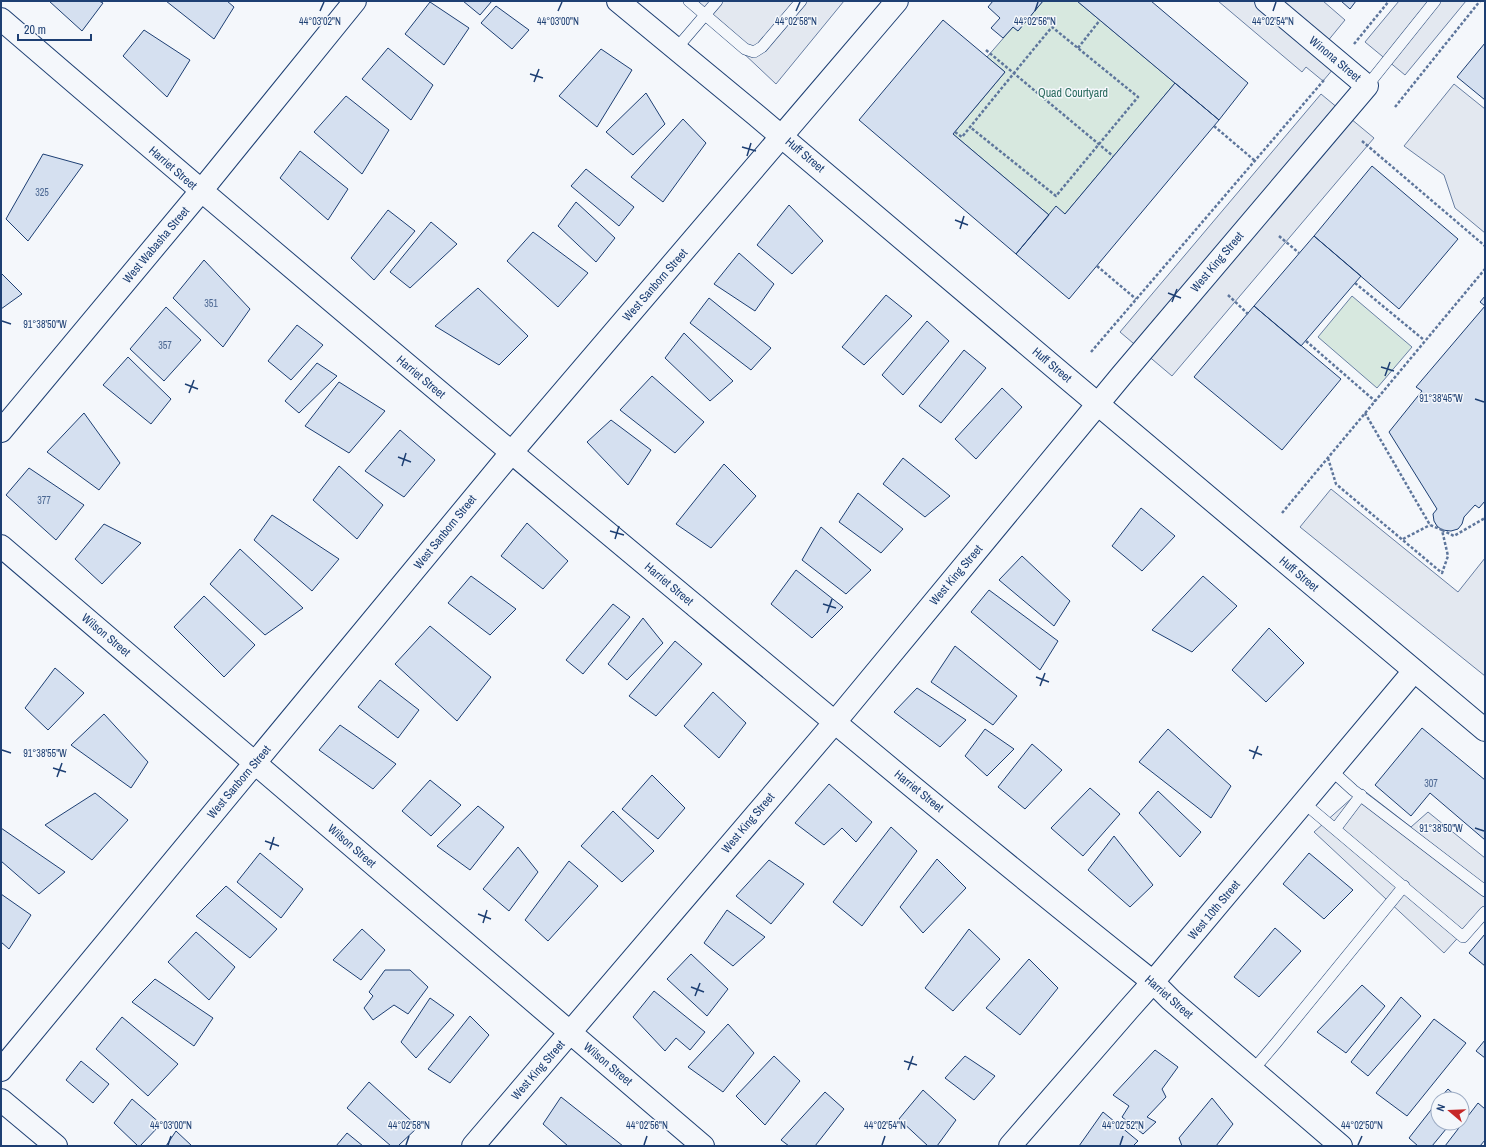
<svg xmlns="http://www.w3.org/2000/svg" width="1486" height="1147" font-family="'Archivo Narrow',sans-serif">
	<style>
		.green { fill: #d7e8df; stroke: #687fa3 }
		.parking { fill: #e3e8f0; stroke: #687fa3 }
		.building { fill: #d5e0f0; stroke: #1d3f73 }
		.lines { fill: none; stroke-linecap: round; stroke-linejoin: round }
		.lane-casing { stroke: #1d3f73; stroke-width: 12 }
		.street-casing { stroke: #1d3f73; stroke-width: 24 }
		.secondary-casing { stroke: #1d3f73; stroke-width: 24 }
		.path { stroke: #5e769c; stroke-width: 2.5; stroke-dasharray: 3 2; stroke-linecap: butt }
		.lane { stroke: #f4f7fb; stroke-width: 11 }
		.street { stroke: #f4f7fb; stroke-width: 22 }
		.secondary { stroke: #f4f7fb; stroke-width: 22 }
		.ticks { fill: none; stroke: #1d3f73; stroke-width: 1.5 }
		.labels { text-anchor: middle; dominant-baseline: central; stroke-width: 3; stroke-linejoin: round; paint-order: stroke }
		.number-label { font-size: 10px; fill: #4b6792 }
		.street-label { font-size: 12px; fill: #1d3f73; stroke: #f4f7fb }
		.park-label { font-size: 12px; fill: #2c6c60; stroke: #f4f7fb }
		.ticks-label { font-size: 10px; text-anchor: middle; fill: #1d3f73; stroke: #f4f7fb; stroke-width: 3; stroke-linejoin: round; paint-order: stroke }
	</style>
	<rect width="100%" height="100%" fill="#f4f7fb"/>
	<path class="green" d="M1043,1H1077L1175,83L1065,214L1049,215L953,134L1005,72L987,57L1013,27L1018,31Z
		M1352,296L1412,347L1377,388L1318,337Z"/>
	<path class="parking" d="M688,1H844L776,84Z
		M1218,1H1323L1345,20L1322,48L1339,62L1323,81L1306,67L1302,72Z
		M1399,1H1466L1405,75L1365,42Z
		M1454,84L1485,109V233L1455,208L1444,175L1404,146Z
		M1321,94L1374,138L1172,376L1120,332Z
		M1331,489L1458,592L1485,558V676L1300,527Z
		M1362,789L1411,827L1428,812L1485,858V908L1444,953L1314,832Z"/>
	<path class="building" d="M49,1H99L103,3L82,31Z
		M166,1H227L234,7L214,39Z
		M463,1H492L480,15Z
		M993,1H1043L1018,31L1013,27L1003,38L991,28L1000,18L988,7Z
		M1077,1H1151L1248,83L1219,120Z
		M1341,1H1356L1350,9Z
		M430,2L469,28L444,65L405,34Z
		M496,6L529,30L512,49L481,23Z
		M943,20L1005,72L953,134L1049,215L1016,254L859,120Z
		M144,30L190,60L167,97L123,56Z
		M1485,43V100L1457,77Z
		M388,48L433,85L411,120L362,79Z
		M601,49L632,70L597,127L559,96Z
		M1175,83L1219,120L1069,299L1016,254L1056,206L1065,214Z
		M646,93L665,124L633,155L606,132Z
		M346,96L389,130L362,174L314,132Z
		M683,119L706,143L663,202L631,177Z
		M300,151L348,189L328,220L280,178Z
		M43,154L83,165L28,241L6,219Z
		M1372,166L1458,239L1399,309L1314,236Z
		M586,169L634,207L619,226L571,186Z
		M576,202L615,238L596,262L558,226Z
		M789,205L823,241L792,274L757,245Z
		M388,210L415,231L374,280L351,258Z
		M431,222L457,244L410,288L390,272Z
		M533,232L588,273L558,307L507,261Z
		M1314,236L1361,276L1301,346L1254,306Z
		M739,253L774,284L755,311L714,284Z
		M204,260L250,309L223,347L173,298Z
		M1,273L22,294L1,309Z
		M478,288L528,336L499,365L435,326Z
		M886,295L912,316L864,365L842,347Z
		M1485,296V306L1480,302Z
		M709,298L771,348L751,370L690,323Z
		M1254,306L1341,379L1282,450L1194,377Z
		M1485,306V501L1479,508L1475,505L1464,517L1462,524L1458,529L1451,531L1442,530L1437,526L1434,521L1433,514L1437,509L1389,432L1422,391L1416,387Z
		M166,307L201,340L164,381L130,349Z
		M927,321L949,341L903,395L882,375Z
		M297,325L323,345L291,380L268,361Z
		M684,333L733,381L710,401L665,358Z
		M964,350L986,368L941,423L919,406Z
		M128,357L171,399L151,424L103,385Z
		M317,363L337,376L299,413L285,401Z
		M652,376L704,422L675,453L620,410Z
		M339,382L385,411L349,453L305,426Z
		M1002,388L1022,407L976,459L955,439Z
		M84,413L120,463L99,490L47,452Z
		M611,420L651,450L628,485L587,442Z
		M400,430L435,460L404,497L365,471Z
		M903,458L950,496L925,517L883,484Z
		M724,464L756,496L711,548L676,524Z
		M339,466L383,505L357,539L313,500Z
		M29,468L84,505L56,540L6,495Z
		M858,493L903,529L881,553L839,522Z
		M1141,508L1175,536L1142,571L1112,546Z
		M272,515L339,559L312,591L254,540Z
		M527,523L568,561L543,589L501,556Z
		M104,524L141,543L102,584L75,559Z
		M821,527L871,570L846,594L802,560Z
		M240,549L303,608L265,635L210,584Z
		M1022,556L1070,601L1054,626L999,580Z
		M796,570L843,607L812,638L771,604Z
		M471,576L516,609L490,635L448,603Z
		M1203,576L1237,606L1192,652L1152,630Z
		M989,590L1058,641L1040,670L971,612Z
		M204,596L255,645L224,677L174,627Z
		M613,604L630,617L583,674L566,660Z
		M643,618L663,643L627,680L608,664Z
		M430,626L491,677L457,721L395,664Z
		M1269,628L1304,663L1266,702L1232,670Z
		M675,641L702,664L656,716L629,696Z
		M955,646L1017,696L993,725L931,682Z
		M55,668L84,693L48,730L25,708Z
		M380,680L419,710L398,738L358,707Z
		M917,688L966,720L940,747L894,712Z
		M713,692L746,723L719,758L684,726Z
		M104,714L148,762L131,788L71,745Z
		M340,725L396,764L373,789L319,750Z
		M1422,728L1485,780V840L1430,793L1411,816L1375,785Z
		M985,729L1014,749L987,776L965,756Z
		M1168,729L1231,786L1211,818L1139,762Z
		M1032,744L1062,770L1025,809L998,787Z
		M652,775L685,808L658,839L622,809Z
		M430,780L461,805L431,836L402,811Z
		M829,784L872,822L856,842L842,828L824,845L795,823Z
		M1090,788L1120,814L1083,856L1051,828Z
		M1158,791L1201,832L1180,857L1139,813Z
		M95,793L128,820L92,860L45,825Z
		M478,806L504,827L470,870L437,846Z
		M613,811L654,851L622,882L581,846Z
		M891,827L917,851L862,926L833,902Z
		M1,828L65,872L39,894L1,861Z
		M1114,836L1153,885L1130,907L1088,870Z
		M518,847L538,872L509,911L483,889Z
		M260,853L303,889L281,918L237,882Z
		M1309,853L1353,890L1324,919L1283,884Z
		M937,859L966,888L923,933L900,907Z
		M769,860L804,884L771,924L736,896Z
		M569,861L598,886L548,941L525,920Z
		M226,886L277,929L250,958L196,916Z
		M1,894L31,915L9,949L1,942Z
		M727,910L765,937L733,966L704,943Z
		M1275,928L1301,951L1259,997L1234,977Z
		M362,929L385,950L361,980L333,960Z
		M969,929L1000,959L953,1011L925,988Z
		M196,932L235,967L209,1000L168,962Z
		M1485,934V966L1469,953Z
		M691,954L728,989L707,1016L667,979Z
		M1029,959L1058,988L1020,1035L986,1008Z
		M385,970H410L428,987L408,1014L394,1005L373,1020L364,1008L373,996L369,992Z
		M155,979L213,1018L194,1046L132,1002Z
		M1362,985L1385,1006L1346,1053L1317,1032Z
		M654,991L705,1032L690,1050L676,1038L665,1051L633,1017Z
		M1401,997L1421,1016L1368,1076L1351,1062Z
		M430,998L454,1015L416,1058L401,1042Z
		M470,1016L489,1035L450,1083L428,1069Z
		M122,1017L178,1064L148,1096L96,1049Z
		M1434,1019L1466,1043L1407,1116L1376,1093Z
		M728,1024L754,1053L723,1092L688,1067Z
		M1485,1040V1058L1476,1051Z
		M1155,1050L1178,1067L1162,1089L1166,1097L1147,1117L1156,1122L1143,1134L1122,1117L1129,1106L1113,1095Z
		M774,1056L800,1081L765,1125L736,1096Z
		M965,1056L995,1076L974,1100L945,1078Z
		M81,1061L109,1084L93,1103L66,1080Z
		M369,1082L418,1127L398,1146H391L347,1108Z
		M1448,1089L1459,1099H1439Z
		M923,1090L956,1120L937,1146H928L899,1119Z
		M825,1092L844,1109L815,1146H789L781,1140Z
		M561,1097L623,1146H568L543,1124Z
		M1212,1098L1233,1124L1216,1146H1182L1179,1138Z
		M132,1099L161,1124L140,1146H138L114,1123Z
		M1438,1101V1123H1451L1432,1146H1418L1409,1138Z
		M1462,1102L1466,1106L1462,1111Z
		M1478,1103L1485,1109V1140L1480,1146H1445Z
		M1103,1112L1138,1141L1133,1146H1079Z
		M176,1131L192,1146H166Z
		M347,1133L363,1146H336Z"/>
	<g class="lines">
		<defs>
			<path id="lane" d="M689,1L745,49L754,52L762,47L801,1
				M676,49L717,1
				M1367,86L1435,1
				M1331,770L1353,790L1485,891
				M1304,803L1463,937L1485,912
				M1336,828L1361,795
				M1253,1070L1276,1043L1404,886"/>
			<path id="street" d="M1,19C230,216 461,411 693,604C845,731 998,859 1153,982L1171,1000L1341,1146
				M1,431L201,191L355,1
				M1,546L703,1146
				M1,1070L511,453L897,1
				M473,1146L835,722L1121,376L1367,86L1266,1
				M1010,1146L1129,1009L1153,982L1414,671"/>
			<path id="secondary" d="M618,1L756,115L1068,379L1485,730
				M1,1100L56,1146"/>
		</defs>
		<use href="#lane" class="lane-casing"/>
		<use href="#street" class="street-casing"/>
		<use href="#secondary" class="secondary-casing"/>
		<path class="path" d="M1354,44L1389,1
			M1078,48L1100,20
			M986,50L1113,156
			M1395,107L1480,1
			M1214,126L1254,160
			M955,132L962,137C992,100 1022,63 1052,27L1138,97L1056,196L970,127
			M1362,141L1485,246
			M1279,236L1299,253
			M1097,266L1136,299
			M1355,283L1424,340
			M1228,295L1248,314
			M1306,341L1375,401
			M1091,352L1324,80
			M1328,458L1336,484L1442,573L1448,556L1442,530L1430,525L1365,413
			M1282,513L1485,269
			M1442,530L1454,536L1485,518
			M1403,539L1430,525"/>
		<use href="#lane" class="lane"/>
		<use href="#street" class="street"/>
		<use href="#secondary" class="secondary"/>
	</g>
	<path class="ticks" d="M320,11L324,2M558,11L562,2M796,11L800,2M1035,11L1038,2M1273,11L1276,2M530,74L543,78M534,82L539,69M742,147L756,151M747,156L751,143M955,220L968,225M960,229L964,216M1168,293L1181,298M1172,302L1177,289M2,321L11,324M1381,367L1394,371M1385,376L1390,362M185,384L198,389M189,393L194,380M1475,399L1484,402M398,457L411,462M402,466L406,453M610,531L624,535M615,539L619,526M823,604L836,608M827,613L832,599M1036,677L1049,682M1040,686L1045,673M2,750L11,753M1249,750L1262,755M1253,759L1258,746M53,768L66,772M57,777L62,763M1475,828L1484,831M265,841L279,846M270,850L274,837M478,914L491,919M483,923L487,910M691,987L704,992M695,996L700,983M904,1061L917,1065M908,1070L913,1056M168,1145L171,1136M406,1145L409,1136M644,1145L647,1136M882,1145L885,1136M1120,1145L1123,1136M1358,1145L1362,1136"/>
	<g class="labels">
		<g class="number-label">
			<text x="42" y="192">325</text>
			<text x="211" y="303">351</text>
			<text x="165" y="345">357</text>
			<text x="44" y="500">377</text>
			<text x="1431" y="783">307</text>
		</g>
		<g class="street-label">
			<text transform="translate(1335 59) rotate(40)">Winona Street</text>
			<text transform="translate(805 155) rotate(40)">Huff Street</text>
			<text transform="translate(173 168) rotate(41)">Harriet Street</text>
			<text transform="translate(156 245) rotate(-50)">West Wabasha Street</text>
			<text transform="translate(1217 262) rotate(-50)">West King Street</text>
			<text transform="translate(655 285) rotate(-49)">West Sanborn Street</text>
			<text transform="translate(1052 365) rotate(40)">Huff Street</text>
			<text transform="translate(421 377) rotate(40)">Harriet Street</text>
			<text transform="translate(445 532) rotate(-51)">West Sanborn Street</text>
			<text transform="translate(1299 574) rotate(40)">Huff Street</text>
			<text transform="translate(956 575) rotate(-50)">West King Street</text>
			<text transform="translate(669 584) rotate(40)">Harriet Street</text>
			<text transform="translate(106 635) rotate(40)">Wilson Street</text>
			<text transform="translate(239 782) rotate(-50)">West Sanborn Street</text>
			<text transform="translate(919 791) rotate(39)">Harriet Street</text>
			<text transform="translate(748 823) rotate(-50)">West King Street</text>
			<text transform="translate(352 846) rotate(41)">Wilson Street</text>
			<text transform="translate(1214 910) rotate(-50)">West 10th Street</text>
			<text transform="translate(1169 997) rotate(41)">Harriet Street</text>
			<text transform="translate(608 1064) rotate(40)">Wilson Street</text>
			<text transform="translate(538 1070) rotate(-49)">West King Street</text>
		</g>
		<g class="park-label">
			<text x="1073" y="93">Quad Courtyard</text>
		</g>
	</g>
	<g class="ticks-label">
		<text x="320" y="25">44°03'02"N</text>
		<text x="558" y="25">44°03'00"N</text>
		<text x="796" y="25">44°02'58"N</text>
		<text x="1035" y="25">44°02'56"N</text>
		<text x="1273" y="25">44°02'54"N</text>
		<text x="45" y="328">91°38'50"W</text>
		<text x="1441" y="402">91°38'45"W</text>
		<text x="45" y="757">91°38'55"W</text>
		<text x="1441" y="832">91°38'50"W</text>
		<text x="171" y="1129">44°03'00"N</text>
		<text x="409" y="1129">44°02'58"N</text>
		<text x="647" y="1129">44°02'56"N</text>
		<text x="885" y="1129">44°02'54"N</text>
		<text x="1123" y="1129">44°02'52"N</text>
		<text x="1362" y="1129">44°02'50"N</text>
	</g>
	<rect width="1486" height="1147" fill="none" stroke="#1d3f73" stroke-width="4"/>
	<g transform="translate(1450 1111) rotate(289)"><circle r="19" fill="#f4f7fb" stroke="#9eadc5"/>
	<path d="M0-3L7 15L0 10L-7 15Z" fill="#c62828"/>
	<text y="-6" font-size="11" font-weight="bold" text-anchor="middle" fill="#1d3f73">N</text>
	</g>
	<path d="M18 34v6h73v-6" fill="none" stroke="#1d3f73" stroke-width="2"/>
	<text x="24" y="34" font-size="12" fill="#1d3f73" stroke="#f4f7fb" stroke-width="3" paint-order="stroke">20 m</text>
</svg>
